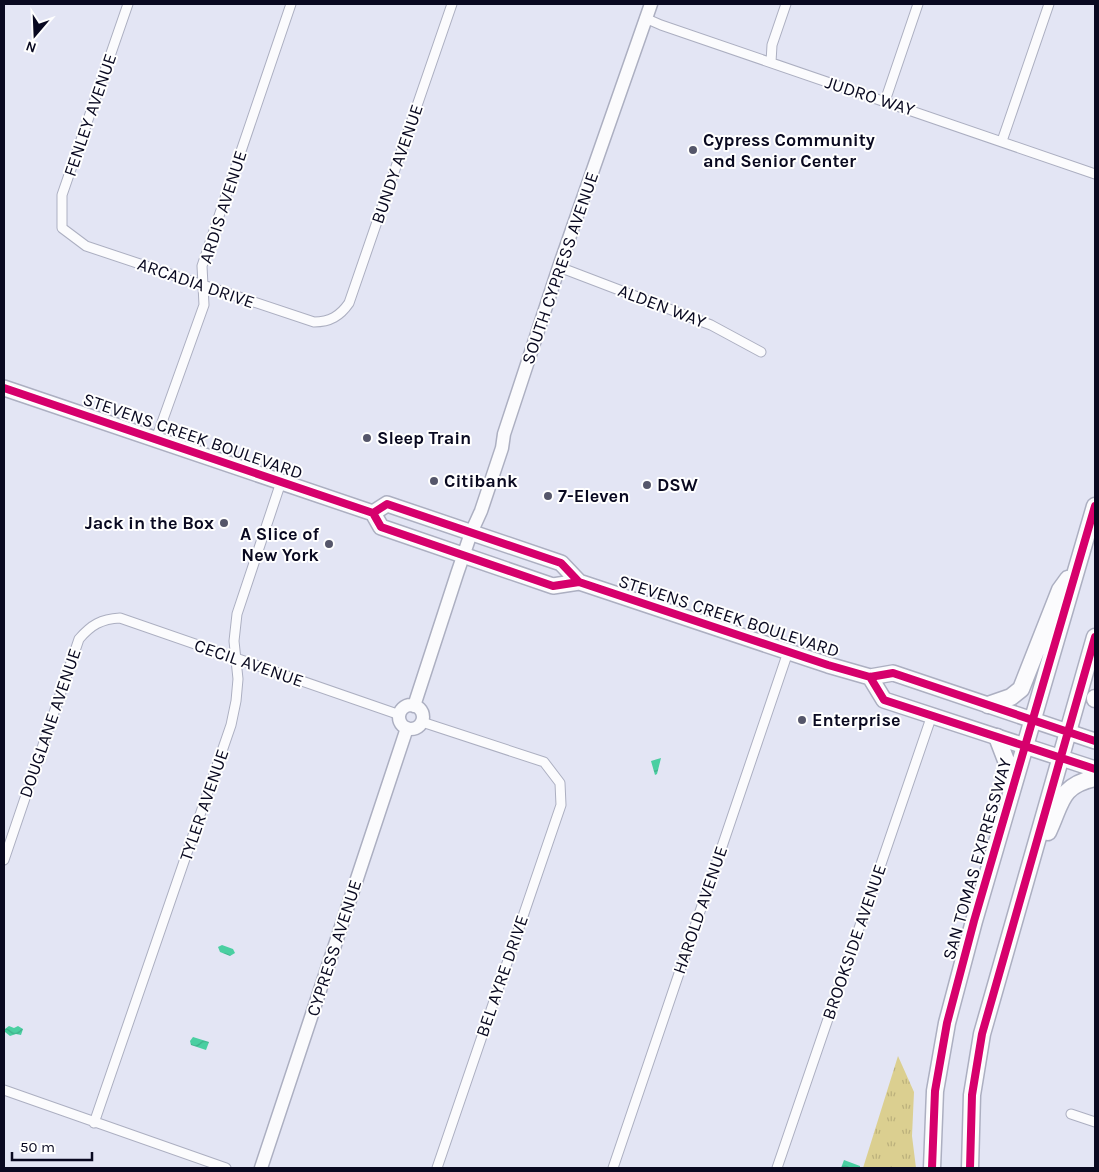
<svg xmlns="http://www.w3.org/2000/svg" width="1099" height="1172" font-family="Karla,sans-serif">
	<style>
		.park { fill: url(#park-tufts) }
		.water { fill: url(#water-waves) }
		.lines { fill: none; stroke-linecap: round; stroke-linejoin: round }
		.street-casing { stroke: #acafc1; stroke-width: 11 }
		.secondary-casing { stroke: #acafc1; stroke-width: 15 }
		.primary-casing { stroke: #acafc1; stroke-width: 18 }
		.highway-casing { stroke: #acafc1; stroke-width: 19 }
		.street { stroke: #fbfbfd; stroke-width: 9 }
		.secondary { stroke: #fbfbfd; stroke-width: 12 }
		.primary { stroke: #fbfbfd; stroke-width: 15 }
		.highway { stroke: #fbfbfd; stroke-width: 16 }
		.cycleway-casing { stroke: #fff; stroke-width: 11 }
		.cycleway { stroke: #d6006c; stroke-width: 8 }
		.poi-dot { fill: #55566a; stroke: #fff; stroke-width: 2 }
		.labels { text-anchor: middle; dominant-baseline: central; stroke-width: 4; stroke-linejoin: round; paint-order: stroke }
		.street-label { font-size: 18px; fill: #090920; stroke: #fff }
		.poi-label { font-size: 18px; font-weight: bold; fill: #090920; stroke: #fff; text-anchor: start }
	</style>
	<defs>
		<pattern id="park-tufts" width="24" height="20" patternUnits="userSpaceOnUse" patternTransform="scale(1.25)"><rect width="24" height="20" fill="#dbcf90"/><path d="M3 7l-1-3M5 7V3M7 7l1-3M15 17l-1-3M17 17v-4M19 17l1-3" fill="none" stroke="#bbb07c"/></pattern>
		<pattern id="water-waves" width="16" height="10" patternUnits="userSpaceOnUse" patternTransform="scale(1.25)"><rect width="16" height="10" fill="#4acfa1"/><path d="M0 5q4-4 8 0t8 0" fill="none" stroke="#3fb08a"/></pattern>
	</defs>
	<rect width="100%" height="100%" fill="#e3e5f4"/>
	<path class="park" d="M898,1056L914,1092L912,1136L916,1168H863Z"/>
	<path class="water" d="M661,758L657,774L655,775L651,761Z
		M222,945L233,949L235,953L230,956L220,952L218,947Z
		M9,1026L14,1028L18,1026L23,1029L21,1035L16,1034L10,1036L5,1032V1029Z
		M193,1037L209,1042L206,1050L191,1045L190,1041Z
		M844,1160L860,1166V1168H841Z"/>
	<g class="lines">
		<defs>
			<path id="street" d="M128,4L62,195V228L86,246L314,322C330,322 340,316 349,303L452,4
				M645,18L661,25L1095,174
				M771,62L772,45L786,4
				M885,101L918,4
				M1002,141L1049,4
				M559,267L711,325L761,352
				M156,439L204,305L202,266L291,4
				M422,722L544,762L560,783L561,805L437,1168
				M4,860L79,639C91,625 101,619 120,618L400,715
				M4,1090L226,1168
				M1071,1114L1095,1122
				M94,1123L231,725L236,701L238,679L234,641L237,614L281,482
				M613,1168L788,652
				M777,1168L932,715"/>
			<path id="secondary" d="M399 717a12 12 0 1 1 24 0a12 12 0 1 1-24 0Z
				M414,706L457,574L471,533L481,511L502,448L504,434L559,267L651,4
				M261,1168L407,728"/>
			<path id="primary" d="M4,388L373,513L381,527L553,586L579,582
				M373,513L387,504L561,563L579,582L828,665L870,677L893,673L1095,741
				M870,677L884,700L1095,769"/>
			<path id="highway" d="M1095,698V699
				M988,705L1011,697L1021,689L1060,590L1068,579
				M997,737L1007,763L1009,785
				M1048,832C1062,803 1059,786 1095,778
				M932,1168L935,1091L947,1023L974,921L1095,506
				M970,1168L972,1095L982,1034L1095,637"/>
		</defs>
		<use href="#street" class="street-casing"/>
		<use href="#secondary" class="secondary-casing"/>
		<use href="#primary" class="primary-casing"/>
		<use href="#highway" class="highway-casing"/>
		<use href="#street" class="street"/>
		<use href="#secondary" class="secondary"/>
		<use href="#primary" class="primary"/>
		<use href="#highway" class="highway"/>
		<defs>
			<path id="cycleway" d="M4,388L373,513L381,527L553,586L579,582
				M373,513L387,504L561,563L579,582L828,665L870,677L893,673L1095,741
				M870,677L884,700L1095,769
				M932,1168L935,1091L947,1023L974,921L1095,506
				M970,1168L972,1095L982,1034L1095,637"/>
		</defs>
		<use href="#cycleway" class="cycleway-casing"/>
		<use href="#cycleway" class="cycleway"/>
	</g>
	<g class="poi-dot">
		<circle cx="693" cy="150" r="5"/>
		<circle cx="367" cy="438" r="5"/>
		<circle cx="434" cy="481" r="5"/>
		<circle cx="647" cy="485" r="5"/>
		<circle cx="548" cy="496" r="5"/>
		<circle cx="224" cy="523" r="5"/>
		<circle cx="329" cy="544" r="5"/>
		<circle cx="802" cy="720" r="5"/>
	</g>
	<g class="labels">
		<g class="street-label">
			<text transform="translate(870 96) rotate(18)">JUDRO WAY</text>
			<text transform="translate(90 115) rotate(-71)">FENLEY AVENUE</text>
			<text transform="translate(397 164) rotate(-71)">BUNDY AVENUE</text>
			<text transform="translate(223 207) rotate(-72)">ARDIS AVENUE</text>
			<text transform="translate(560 268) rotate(-71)">SOUTH CYPRESS AVENUE</text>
			<text transform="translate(196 283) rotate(19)">ARCADIA DRIVE</text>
			<text transform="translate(662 306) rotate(21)">ALDEN WAY</text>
			<text transform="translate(193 436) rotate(19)">STEVENS CREEK BOULEVARD</text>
			<text transform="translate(729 616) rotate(18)">STEVENS CREEK BOULEVARD</text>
			<text transform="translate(249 663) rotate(19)">CECIL AVENUE</text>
			<text transform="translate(50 723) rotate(-71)">DOUGLANE AVENUE</text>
			<text transform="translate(204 805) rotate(-71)">TYLER AVENUE</text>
			<text transform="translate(977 859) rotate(-74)">SAN TOMAS EXPRESSWAY</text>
			<text transform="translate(700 910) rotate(-71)">HAROLD AVENUE</text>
			<text transform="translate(854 942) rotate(-71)">BROOKSIDE AVENUE</text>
			<text transform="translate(334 948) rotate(-72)">CYPRESS AVENUE</text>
			<text transform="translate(502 976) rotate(-71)">BEL AYRE DRIVE</text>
		</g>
		<g class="poi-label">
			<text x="703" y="140">Cypress Community<tspan x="703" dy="21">and Senior Center</tspan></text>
			<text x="377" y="438">Sleep Train</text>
			<text x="444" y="481">Citibank</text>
			<text x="657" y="485">DSW</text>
			<text x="558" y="496">7-Eleven</text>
			<text x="214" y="523" text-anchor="end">Jack in the Box</text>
			<text x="319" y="534" text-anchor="end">A Slice of<tspan x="319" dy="21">New York</tspan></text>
			<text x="812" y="720">Enterprise</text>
		</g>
	</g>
	<rect width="1099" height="1172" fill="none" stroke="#090920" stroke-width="10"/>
	<g transform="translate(35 35) rotate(199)" stroke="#ffffff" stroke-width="4" paint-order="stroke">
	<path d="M0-4L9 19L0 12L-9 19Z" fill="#090920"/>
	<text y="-8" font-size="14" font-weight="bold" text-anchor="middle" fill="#090920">N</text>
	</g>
	<path d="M12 1152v8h80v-8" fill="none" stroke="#090920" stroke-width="2.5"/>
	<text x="20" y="1152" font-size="15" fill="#090920" stroke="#ffffff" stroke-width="4" paint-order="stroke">50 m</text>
</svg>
